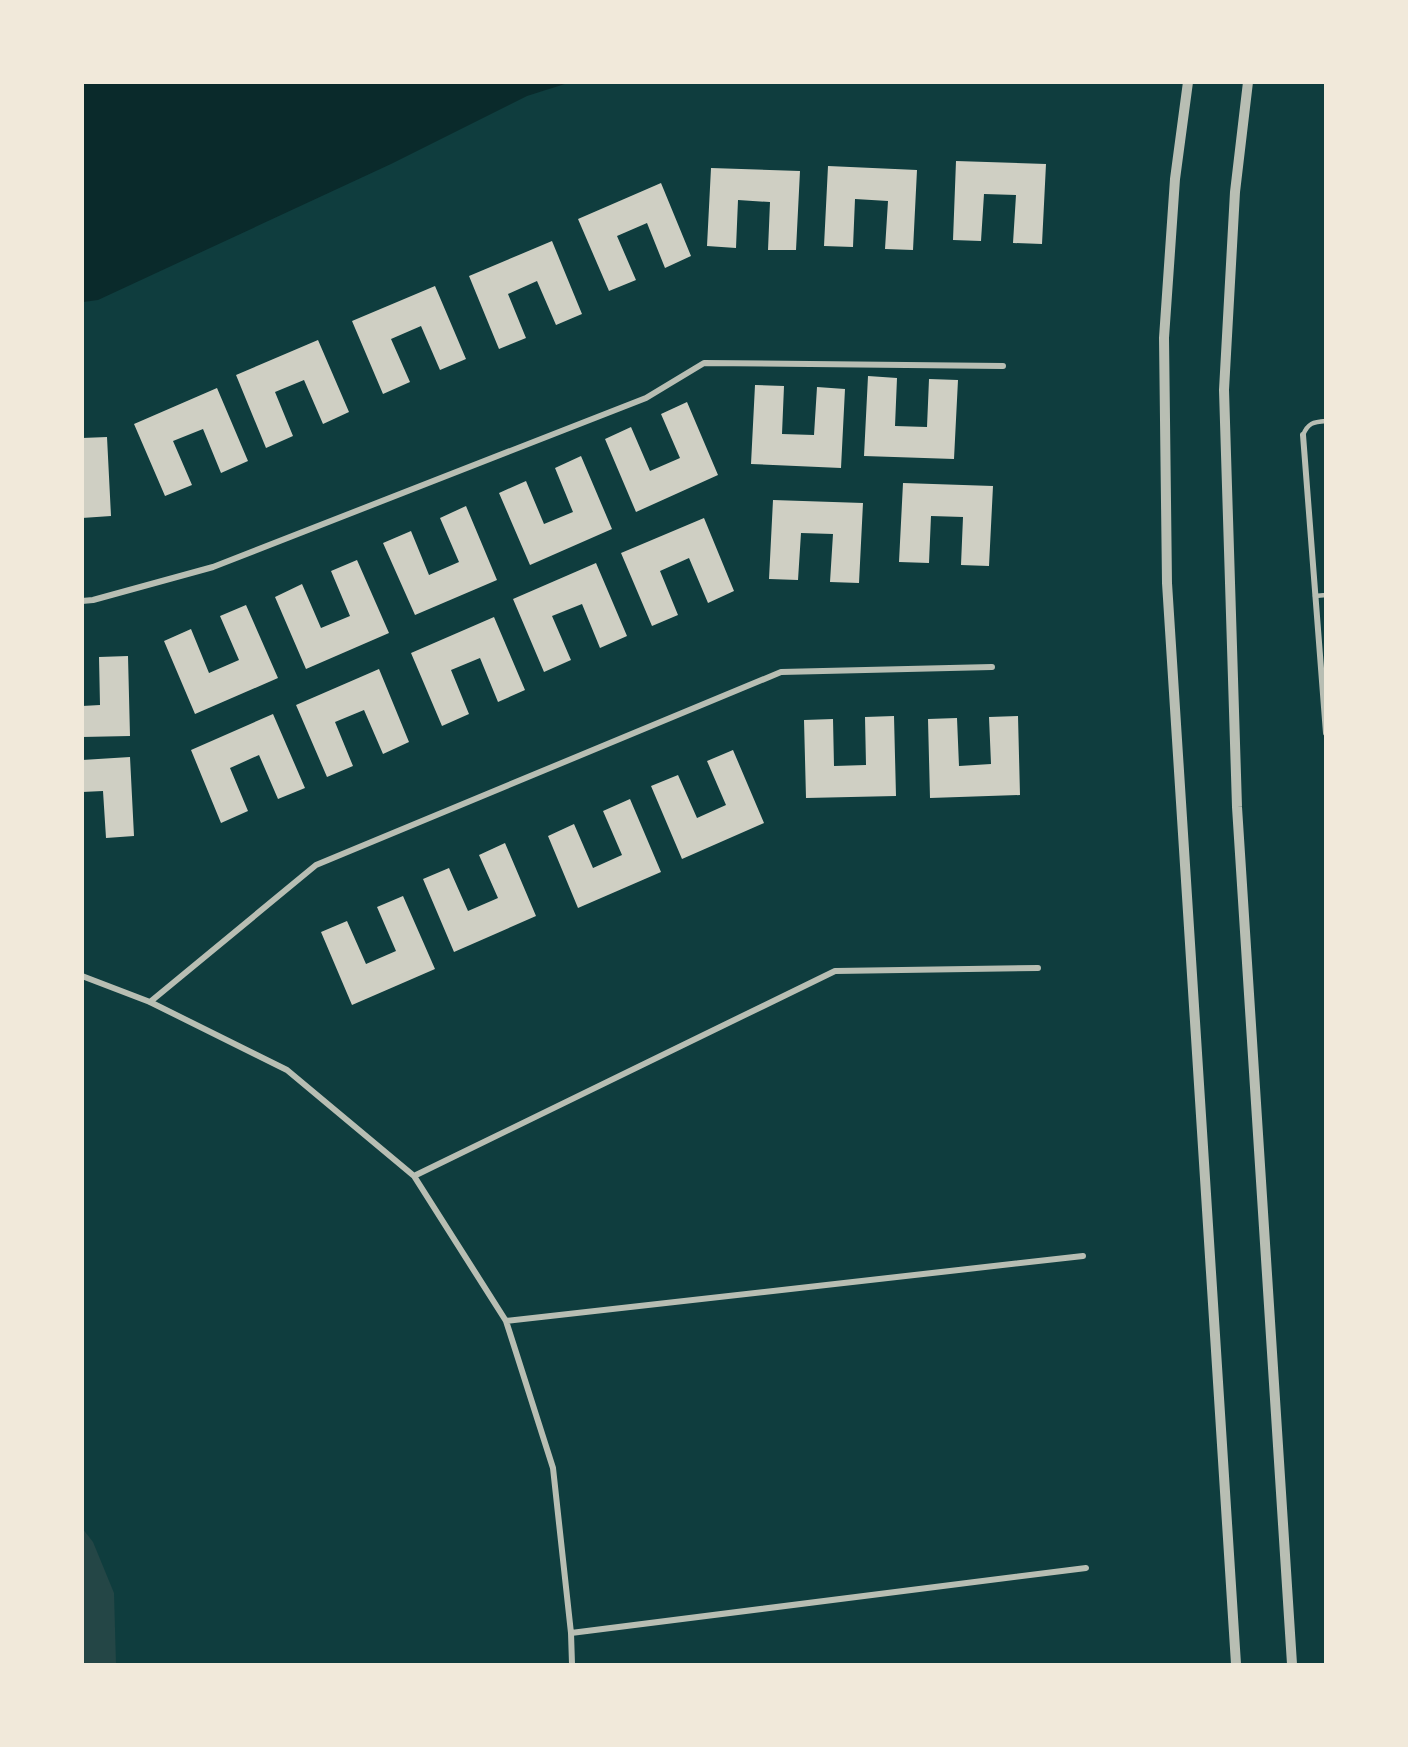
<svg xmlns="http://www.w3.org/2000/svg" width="1408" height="1747" font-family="Ubuntu,sans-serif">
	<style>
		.green { fill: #244646 }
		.water { fill: #0a2a2b }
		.building { fill: #cfcfc3 }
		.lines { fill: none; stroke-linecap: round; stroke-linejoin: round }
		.service { stroke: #b8beb3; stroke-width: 4.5 }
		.minor { stroke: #b8beb3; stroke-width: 6 }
		.tertiary { stroke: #b8beb3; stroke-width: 10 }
	</style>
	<rect width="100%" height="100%" fill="#0f3d3e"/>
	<path class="green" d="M82,1528L93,1542L114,1593L116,1664H83Z"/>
	<path class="water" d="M82,83L83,82L568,83L527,96L391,164L98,300L83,302Z"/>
	<path class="building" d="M956,161L1046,164L1042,244L1013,243L1016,195L984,194L981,241L953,240Z
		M828,166L917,170L913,250L885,249L888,201L855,199L853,247L824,246Z
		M711,168L800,171L796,250H768L770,202L738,200L736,248L707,246Z
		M661,183L691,256L665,268L647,223L617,236L636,280L609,291L578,219Z
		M552,241L582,314L556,325L537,281L508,294L526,338L499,349L469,276Z
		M435,286L466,359L440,370L421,326L391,339L410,382L383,394L352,321Z
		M318,340L349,412L323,424L304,380L275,392L293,436L266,448L236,375Z
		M868,376L897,378L895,426L927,427L929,379L958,380L954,459L864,456Z
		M755,385L784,386L782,434L814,435L817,387L845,389L841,468L751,464Z
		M217,388L248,461L221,473L203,429L173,441L192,485L165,496L134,424Z
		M687,402L718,475L636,512L605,439L631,427L650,471L680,458L661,414Z
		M107,437L111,516L82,518V438Z
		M581,456L612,529L530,565L499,493L526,481L544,524L573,512L555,468Z
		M903,483L993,486L989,566L961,565L963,517L931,516L929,563L899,562Z
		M773,500L863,503L859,583L830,582L833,534L801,533L798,580L769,579Z
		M466,506L497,580L415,615L383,543L411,531L429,575L459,562L440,518Z
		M704,518L734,591L708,603L689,558L660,571L678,615L652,626L621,553Z
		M357,560L389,633L306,669L275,597L302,584L321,628L350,616L331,571Z
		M596,563L627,636L600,648L582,604L552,616L571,660L544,672L513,599Z
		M246,605L278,678L195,714L164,641L191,629L209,673L239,660L220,616Z
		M494,617L525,690L498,702L480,658L451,670L469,714L442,726L411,653Z
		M128,656L130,736L82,737V706L100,705L99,657Z
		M379,669L409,742L383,754L364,710L335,722L353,766L327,777L296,705Z
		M273,714L305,788L278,799L259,755L230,768L248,811L221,823L191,750Z
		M894,716L896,796L806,798L804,720L833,719L834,766L866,765L865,717Z
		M1018,716L1020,795L930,798L928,719L957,718L959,766L991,764L989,717Z
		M733,750L764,823L682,859L651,786L678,775L697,818L726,805L707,761Z
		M130,757L134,836L106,838L103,791L82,792V760Z
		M630,799L661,872L578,908L548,836L574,824L593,868L622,855L603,811Z
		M505,843L536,916L454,952L423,879L449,868L468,911L498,898L479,855Z
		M403,896L435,969L352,1005L321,932L347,921L366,964L396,951L377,907Z"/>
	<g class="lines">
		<path class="service" d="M1303,435C1308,423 1313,422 1326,421
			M1315,596L1326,595"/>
		<path class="minor" d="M1303,435L1326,733
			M82,601L93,600L213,567L646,398L704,363L1003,366
			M82,976L150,1002L287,1070L414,1176L506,1321L553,1468L571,1633L572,1664
			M150,1002L316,865L781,672L992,667
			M414,1176L835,971L1038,968
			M506,1321L1083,1256
			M571,1633L1086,1568"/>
		<path class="tertiary" d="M1188,82L1175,179L1164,338L1167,583L1236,1664
			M1248,82L1235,192L1224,390L1237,807L1292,1664"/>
	</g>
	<rect width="1408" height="1747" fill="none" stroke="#f1e9da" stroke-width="168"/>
</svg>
